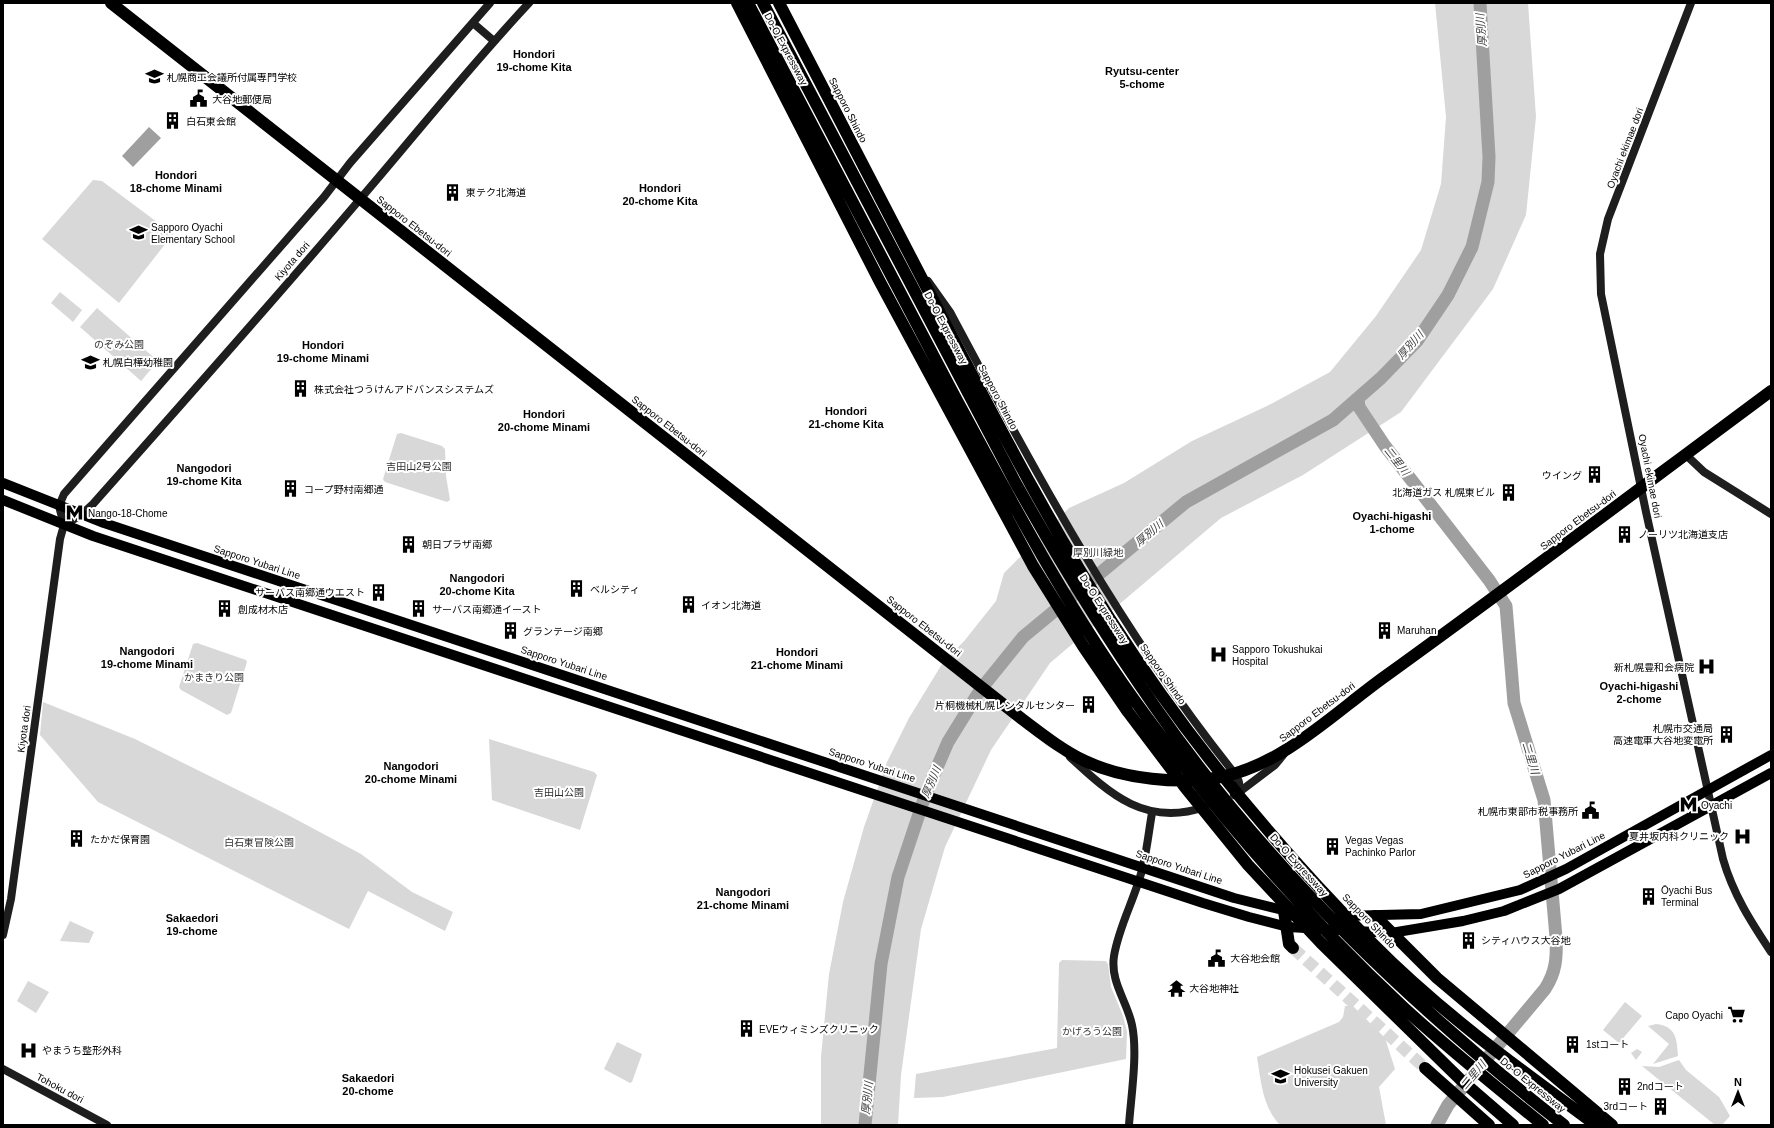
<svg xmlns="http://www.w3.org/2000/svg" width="1774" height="1128" font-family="Arial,'Noto Sans JP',sans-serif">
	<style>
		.green { fill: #d8d8d8 }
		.water { fill: #9f9f9f }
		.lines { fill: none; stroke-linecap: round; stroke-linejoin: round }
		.river { stroke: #9f9f9f; stroke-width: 13 }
		.highway-tunnel { stroke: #d9d9d9; stroke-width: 12; stroke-dasharray: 12 6; stroke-linecap: butt }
		.secondary { stroke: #1e1e1e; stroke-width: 8 }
		.primary { stroke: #000; stroke-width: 10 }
		.highway { stroke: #000; stroke-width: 12 }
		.labels { text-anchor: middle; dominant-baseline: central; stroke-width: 4; stroke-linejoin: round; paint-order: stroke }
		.street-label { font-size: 10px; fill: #000; stroke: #fff }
		.poi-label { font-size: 10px; fill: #000; stroke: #fff; text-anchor: start }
		.park-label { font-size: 10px; fill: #2f2f2f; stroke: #fff }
		.water-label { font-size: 11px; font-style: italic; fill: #404040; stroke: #fff }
		.neighbourhood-label { font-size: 11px; font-weight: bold; fill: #000; stroke: #fff }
	</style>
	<rect width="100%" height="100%" fill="#fff"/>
	<path class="green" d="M1435,3H1528L1536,117L1526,215L1493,289L1401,412L1303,475L1221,518L1050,663L991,750L945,847L921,929L901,1075L898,1125H821V1057L829,974L843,902L864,827L887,762L909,718L942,664L965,640L996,601L1004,573L1069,508L1124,483L1192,441L1267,406L1330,372L1376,316L1421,250L1441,184L1446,117Z
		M93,180L102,181L173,234L119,303L42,239Z
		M60,292L82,310L73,322L51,303Z
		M97,308L158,361L141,381L80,327Z
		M401,433L442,446L445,449L446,476L450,500L447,502L385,482L383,479L397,434Z
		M197,643L246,660L247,662L231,713L227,715L181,690L179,687L193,644Z
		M43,702L135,739L286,814L361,854L412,892L453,912L445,931L368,891L349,929L98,802L40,735Z
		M489,739L594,772L597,775L580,830L492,800Z
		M70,921L94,932L89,943L60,941Z
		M1062,960L1106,961L1108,964L1111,987L1123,1016L1127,1032L1126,1059L943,1097L914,1098L916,1074L1057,1048L1059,963Z
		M28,981L49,992L36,1013L17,1001Z
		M1625,1002L1642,1016L1619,1043L1603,1030Z
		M1345,1006H1353L1385,1038L1395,1069L1379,1087L1386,1125H1280C1262,1106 1261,1081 1257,1057L1339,1022L1343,1017Z
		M1656,1024C1676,1026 1677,1039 1678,1056L1653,1064L1669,1044L1648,1026Z
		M617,1042L642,1054L632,1082L630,1083L604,1069Z
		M1637,1049L1642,1052L1636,1060L1631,1053Z
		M1679,1060L1686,1070L1719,1097L1730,1116L1722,1125H1715L1642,1066L1659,1067Z"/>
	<path class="water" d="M149,127L161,138L133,167L122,156Z"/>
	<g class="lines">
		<path class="river" d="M1358,399L1359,407L1385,446L1489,580L1506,606L1514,703L1544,800L1556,937C1557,958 1556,972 1545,989L1448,1105L1437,1125
			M865,1125L881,964L898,877L926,793L948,742L969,708L981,689L1023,637L1186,502L1333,420L1381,378L1417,341L1448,295L1472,247L1488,182L1489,157L1480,3"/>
		<path class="highway-tunnel" d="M1293,948L1425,1068"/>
		<path class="secondary" d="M1691,3L1608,219L1600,254L1601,294L1646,512L1723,859C1733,894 1751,922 1771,952
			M473,23L494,41
			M928,281L950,312C1036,473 1120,631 1235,774C1240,781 1242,790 1234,795
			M1685,454L1704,472L1771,514
			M64,525L81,515L93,504C181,405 269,306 355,205C413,138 468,68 529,3
			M1070,757C1111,795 1146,827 1205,807
			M1238,793L1275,765L1284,754
			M3,935L11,899L60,539L64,525L59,506L64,494L324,197L350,163L490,3
			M3,1069L107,1125
			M1129,1125C1131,1096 1138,1053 1132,1025C1127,1001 1110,982 1114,956C1119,925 1136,897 1143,866C1147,849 1149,830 1152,813"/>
		<path class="primary" d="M3,483L104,523L1234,898L1291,912
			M3,500L93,536L1203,903L1249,917L1288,927L1391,933L1463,921L1504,911L1559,889L1771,773
			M1341,916L1421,914L1520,890L1566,869L1771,755"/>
		<path class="highway" d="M111,3L1022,719C1042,734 1062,750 1085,761C1123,779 1180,785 1221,777C1285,764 1336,711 1387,675C1516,582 1643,486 1771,391
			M737,3L880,282L1033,566L1083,646L1128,712L1184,786L1248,865L1321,943L1461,1080L1513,1125
			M748,3C817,133 884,263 953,393C1012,503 1071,615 1146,716C1223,821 1309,919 1404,1008C1449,1049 1496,1087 1543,1125
			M763,3L1015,482C1058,559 1104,634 1155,707C1267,868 1410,1005 1564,1125
			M779,3C839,118 898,233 958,348C1006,440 1054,531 1110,619C1185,736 1274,844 1372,943C1439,1011 1518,1068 1596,1125
			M1284,911L1289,944L1293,948
			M1375,916L1437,978L1612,1125
			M1425,1068L1489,1125"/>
	</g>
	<defs>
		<symbol id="university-bare" viewBox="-9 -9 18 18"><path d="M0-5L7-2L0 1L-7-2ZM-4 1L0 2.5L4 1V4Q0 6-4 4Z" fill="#000" stroke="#fff" stroke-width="2.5" paint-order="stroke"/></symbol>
		<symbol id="civic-bare" viewBox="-9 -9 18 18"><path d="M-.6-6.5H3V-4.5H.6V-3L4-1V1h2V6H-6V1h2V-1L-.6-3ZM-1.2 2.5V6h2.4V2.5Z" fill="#000" stroke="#fff" stroke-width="2.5" paint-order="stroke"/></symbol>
		<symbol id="building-bare" viewBox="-9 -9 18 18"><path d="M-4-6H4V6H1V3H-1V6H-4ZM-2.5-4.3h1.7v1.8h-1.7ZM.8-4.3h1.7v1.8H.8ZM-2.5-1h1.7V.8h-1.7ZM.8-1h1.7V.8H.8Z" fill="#000" stroke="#fff" stroke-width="2.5" paint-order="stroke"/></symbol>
		<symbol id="school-bare" viewBox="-9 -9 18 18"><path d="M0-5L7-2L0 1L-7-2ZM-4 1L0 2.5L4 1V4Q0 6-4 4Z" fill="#000" stroke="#fff" stroke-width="2.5" paint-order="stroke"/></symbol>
		<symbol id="metro-bare" viewBox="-9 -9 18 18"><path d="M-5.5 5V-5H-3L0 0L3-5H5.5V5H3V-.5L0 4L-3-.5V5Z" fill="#000" stroke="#fff" stroke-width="2.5" paint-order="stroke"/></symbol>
		<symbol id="hospital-bare" viewBox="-9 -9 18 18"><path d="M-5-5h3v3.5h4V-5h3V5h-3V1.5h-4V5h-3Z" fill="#000" stroke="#fff" stroke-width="2.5" paint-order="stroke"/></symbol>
		<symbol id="temple-bare" viewBox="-9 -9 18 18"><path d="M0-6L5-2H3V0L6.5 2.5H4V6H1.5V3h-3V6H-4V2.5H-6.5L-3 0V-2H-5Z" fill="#000" stroke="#fff" stroke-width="2.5" paint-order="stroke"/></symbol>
		<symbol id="supermarket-bare" viewBox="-9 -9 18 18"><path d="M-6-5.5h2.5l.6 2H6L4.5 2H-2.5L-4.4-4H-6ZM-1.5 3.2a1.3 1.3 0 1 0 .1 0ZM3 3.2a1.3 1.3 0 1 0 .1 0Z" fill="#000" stroke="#fff" stroke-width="2.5" paint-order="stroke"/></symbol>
	</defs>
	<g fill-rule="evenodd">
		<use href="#university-bare" x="142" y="64" width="25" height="25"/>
		<use href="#civic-bare" x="186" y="86" width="25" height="25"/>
		<use href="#building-bare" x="160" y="108" width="25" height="25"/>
		<use href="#building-bare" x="440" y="180" width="25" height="25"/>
		<use href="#school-bare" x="126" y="220" width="25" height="25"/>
		<use href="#school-bare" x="78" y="350" width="25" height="25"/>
		<use href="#building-bare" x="288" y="376" width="25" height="25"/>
		<use href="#building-bare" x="1582" y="462" width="25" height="25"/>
		<use href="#building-bare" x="278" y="476" width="25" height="25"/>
		<use href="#building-bare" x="1496" y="480" width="25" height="25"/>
		<use href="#metro-bare" x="62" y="500" width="25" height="25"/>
		<use href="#building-bare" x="1612" y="522" width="25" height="25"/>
		<use href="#building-bare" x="396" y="532" width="25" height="25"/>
		<use href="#building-bare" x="564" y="576" width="25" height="25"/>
		<use href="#building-bare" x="366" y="580" width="25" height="25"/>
		<use href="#building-bare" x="676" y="592" width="25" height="25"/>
		<use href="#building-bare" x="212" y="596" width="25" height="25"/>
		<use href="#building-bare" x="406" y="596" width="25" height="25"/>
		<use href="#building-bare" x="1372" y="618" width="25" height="25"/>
		<use href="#building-bare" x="498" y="618" width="25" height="25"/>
		<use href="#hospital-bare" x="1206" y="642" width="25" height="25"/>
		<use href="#hospital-bare" x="1694" y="654" width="25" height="25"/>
		<use href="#building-bare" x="1076" y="692" width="25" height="25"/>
		<use href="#building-bare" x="1714" y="722" width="25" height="25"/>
		<use href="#metro-bare" x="1676" y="792" width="25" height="25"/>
		<use href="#civic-bare" x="1578" y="798" width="25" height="25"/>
		<use href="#hospital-bare" x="1730" y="824" width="25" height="25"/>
		<use href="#building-bare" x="64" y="826" width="25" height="25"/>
		<use href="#building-bare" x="1320" y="834" width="25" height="25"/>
		<use href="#building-bare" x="1636" y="884" width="25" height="25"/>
		<use href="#building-bare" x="1456" y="928" width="25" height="25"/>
		<use href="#civic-bare" x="1204" y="946" width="25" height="25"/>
		<use href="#temple-bare" x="1164" y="976" width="25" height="25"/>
		<use href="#supermarket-bare" x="1724" y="1002" width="25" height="25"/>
		<use href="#building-bare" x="734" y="1016" width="25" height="25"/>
		<use href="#building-bare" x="1560" y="1032" width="25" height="25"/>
		<use href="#hospital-bare" x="16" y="1038" width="25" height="25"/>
		<use href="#university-bare" x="1268" y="1064" width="25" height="25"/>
		<use href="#building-bare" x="1612" y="1074" width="25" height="25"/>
		<use href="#building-bare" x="1648" y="1094" width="25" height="25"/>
	</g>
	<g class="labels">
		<g class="street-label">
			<text transform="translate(786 49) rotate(62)">Do-O Expressway</text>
			<text transform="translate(848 110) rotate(63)">Sapporo Shindo</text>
			<text transform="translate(1625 148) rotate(-69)">Oyachi ekimae dori</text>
			<text transform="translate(414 226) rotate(38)">Sapporo Ebetsu-dori</text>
			<text transform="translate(292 261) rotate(-49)">Kiyota dori</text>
			<text transform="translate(946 328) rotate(62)">Do-O Expressway</text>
			<text transform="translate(998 397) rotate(62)">Sapporo Shindo</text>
			<text transform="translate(669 426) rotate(38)">Sapporo Ebetsu-dori</text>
			<text transform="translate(1650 476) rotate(79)">Oyachi ekimae dori</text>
			<text transform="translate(1578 520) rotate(-37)">Sapporo Ebetsu-dori</text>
			<text transform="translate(257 562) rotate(18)">Sapporo Yubari Line</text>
			<text transform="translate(1104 609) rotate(57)">Do-O Expressway</text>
			<text transform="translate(924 626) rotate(38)">Sapporo Ebetsu-dori</text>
			<text transform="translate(564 663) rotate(18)">Sapporo Yubari Line</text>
			<text transform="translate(1163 674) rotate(55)">Sapporo Shindo</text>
			<text transform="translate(1317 712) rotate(-37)">Sapporo Ebetsu-dori</text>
			<text transform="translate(24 729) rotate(-82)">Kiyota dori</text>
			<text transform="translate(872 765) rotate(18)">Sapporo Yubari Line</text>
			<text transform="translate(1564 855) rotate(-27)">Sapporo Yubari Line</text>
			<text transform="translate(1299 865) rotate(48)">Do-O Expressway</text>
			<text transform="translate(1179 867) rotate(18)">Sapporo Yubari Line</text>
			<text transform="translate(1369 921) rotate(46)">Sapporo Shindo</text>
			<text transform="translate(1533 1085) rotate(39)">Do-O Expressway</text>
			<text transform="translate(60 1088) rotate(28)">Tohoku dori</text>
		</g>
		<g class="poi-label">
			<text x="167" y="77">札幌商工会議所付属専門学校</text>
			<text x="212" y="99">大谷地郵便局</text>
			<text x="186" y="121">白石東会館</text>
			<text x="466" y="192">東テク北海道</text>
			<text x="151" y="227">Sapporo Oyachi<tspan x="151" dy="12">Elementary School</tspan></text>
			<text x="103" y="362">札幌白樺幼稚園</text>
			<text x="314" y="389">株式会社つうけんアドバンスシステムズ</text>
			<text x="1582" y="475" text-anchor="end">ウイング</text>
			<text x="304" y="489">コープ野村南郷通</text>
			<text x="1495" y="492" text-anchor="end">北海道ガス 札幌東ビル</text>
			<text x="88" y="513">Nango-18-Chome</text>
			<text x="1638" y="534">ノーリツ北海道支店</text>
			<text x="422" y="544">朝日プラザ南郷</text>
			<text x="590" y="589">ベルシティ</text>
			<text x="365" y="592" text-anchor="end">サーバス南郷通ウエスト</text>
			<text x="701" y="605">イオン北海道</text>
			<text x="238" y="609">創成材木店</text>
			<text x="432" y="609">サーバス南郷通イースト</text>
			<text x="1397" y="630">Maruhan</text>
			<text x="523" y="631">グランテージ南郷</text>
			<text x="1232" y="649">Sapporo Tokushukai<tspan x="1232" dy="12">Hospital</tspan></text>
			<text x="1694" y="667" text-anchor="end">新札幌豊和会病院</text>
			<text x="1075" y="705" text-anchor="end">片桐機械札幌レンタルセンター</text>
			<text x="1713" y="728" text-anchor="end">札幌市交通局<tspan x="1713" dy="12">高速電車大谷地変電所</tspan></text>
			<text x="1701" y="805">Oyachi</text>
			<text x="1578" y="811" text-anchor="end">札幌市東部市税事務所</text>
			<text x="1729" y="836" text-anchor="end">夏井坂内科クリニック</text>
			<text x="90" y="839">たかだ保育園</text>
			<text x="1345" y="840">Vegas Vegas<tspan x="1345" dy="12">Pachinko Parlor</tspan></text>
			<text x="1661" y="890">Ōyachi Bus<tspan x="1661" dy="12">Terminal</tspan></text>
			<text x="1481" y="940">シティハウス大谷地</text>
			<text x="1230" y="958">大谷地会館</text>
			<text x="1189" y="988">大谷地神社</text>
			<text x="1723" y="1015" text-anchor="end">Capo Oyachi</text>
			<text x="759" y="1029">EVEウィミンズクリニック</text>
			<text x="1586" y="1044">1stコート</text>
			<text x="42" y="1050">やまうち整形外科</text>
			<text x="1294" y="1070">Hokusei Gakuen<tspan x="1294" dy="12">University</tspan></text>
			<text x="1637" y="1086">2ndコート</text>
			<text x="1648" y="1106" text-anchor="end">3rdコート</text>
		</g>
		<g class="park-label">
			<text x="119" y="344">のぞみ公園</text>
			<text x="419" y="466">吉田山2号公園</text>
			<text x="1098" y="552">厚別川緑地</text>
			<text x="214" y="677">かまきり公園</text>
			<text x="559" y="792">吉田山公園</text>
			<text x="259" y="842">白石東冒険公園</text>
			<text x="1092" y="1031">かげろう公園</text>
		</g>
		<g class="water-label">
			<text transform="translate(1481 30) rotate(-94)">厚別川</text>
			<text transform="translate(1410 345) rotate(-48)">厚別川</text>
			<text transform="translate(1397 461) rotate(52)">二里川</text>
			<text transform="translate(1149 533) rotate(-40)">厚別川</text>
			<text transform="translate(1531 758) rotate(73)">二里川</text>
			<text transform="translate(931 782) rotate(-67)">厚別川</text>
			<text transform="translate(1473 1075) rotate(-50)">二里川</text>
			<text transform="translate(867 1098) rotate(-84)">厚別川</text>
		</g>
		<g class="neighbourhood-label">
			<text x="534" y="54">Hondori<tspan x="534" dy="13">19-chome Kita</tspan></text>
			<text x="1142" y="71">Ryutsu-center<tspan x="1142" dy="13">5-chome</tspan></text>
			<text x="176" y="175">Hondori<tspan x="176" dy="13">18-chome Minami</tspan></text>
			<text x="660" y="188">Hondori<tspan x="660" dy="13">20-chome Kita</tspan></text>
			<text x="323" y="345">Hondori<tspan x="323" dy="13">19-chome Minami</tspan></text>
			<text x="846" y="411">Hondori<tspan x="846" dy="13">21-chome Kita</tspan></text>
			<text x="544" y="414">Hondori<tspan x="544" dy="13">20-chome Minami</tspan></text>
			<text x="204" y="468">Nangodori<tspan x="204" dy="13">19-chome Kita</tspan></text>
			<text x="1392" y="516">Oyachi-higashi<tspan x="1392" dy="13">1-chome</tspan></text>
			<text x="477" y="578">Nangodori<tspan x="477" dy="13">20-chome Kita</tspan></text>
			<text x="147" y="651">Nangodori<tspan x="147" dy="13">19-chome Minami</tspan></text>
			<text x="797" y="652">Hondori<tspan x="797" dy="13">21-chome Minami</tspan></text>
			<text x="1639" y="686">Oyachi-higashi<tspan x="1639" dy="13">2-chome</tspan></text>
			<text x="411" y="766">Nangodori<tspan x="411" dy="13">20-chome Minami</tspan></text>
			<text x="743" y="892">Nangodori<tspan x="743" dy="13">21-chome Minami</tspan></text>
			<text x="192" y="918">Sakaedori<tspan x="192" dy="13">19-chome</tspan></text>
			<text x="368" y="1078">Sakaedori<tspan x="368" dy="13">20-chome</tspan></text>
		</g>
	</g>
	<rect width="1774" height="1128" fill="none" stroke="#000000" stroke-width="8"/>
	<g transform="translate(1738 1092)" stroke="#ffffff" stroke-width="3" paint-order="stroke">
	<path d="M0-3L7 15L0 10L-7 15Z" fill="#000000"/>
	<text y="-6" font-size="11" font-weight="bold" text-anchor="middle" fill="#000000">N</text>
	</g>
</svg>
